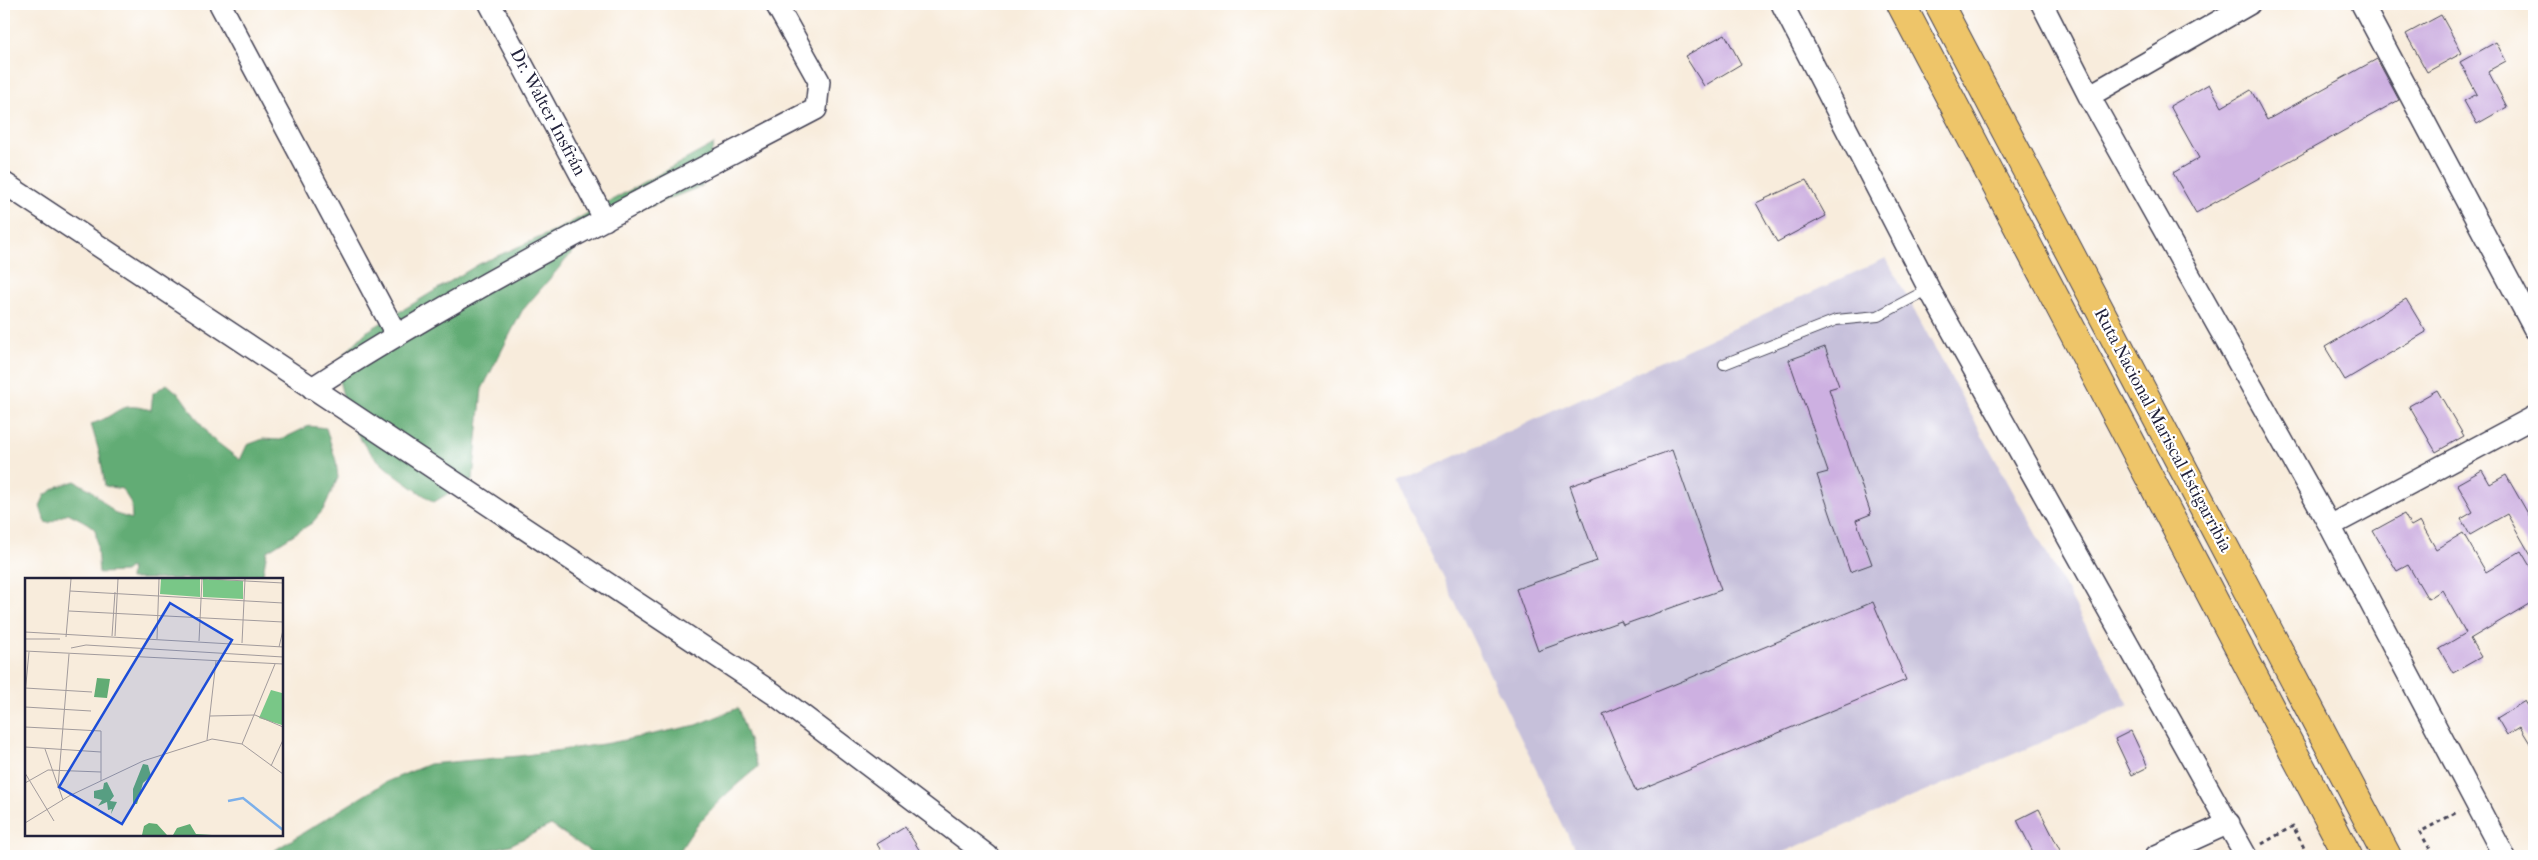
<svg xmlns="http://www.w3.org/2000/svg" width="2538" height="860" font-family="'IM FELL French Canon',serif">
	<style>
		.industrial { fill: #c6c0da }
		.forest { fill: #62ac74; stroke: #426758 }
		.building { fill: #cdb0e1 }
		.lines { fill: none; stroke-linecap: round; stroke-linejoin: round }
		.lane-casing { stroke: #424053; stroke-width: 12 }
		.street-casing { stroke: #424053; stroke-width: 24 }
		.highway-casing { stroke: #424053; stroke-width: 30 }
		.path { stroke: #424053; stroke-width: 3; stroke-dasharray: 4 4; stroke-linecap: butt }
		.lane { stroke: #fff; stroke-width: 10 }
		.street { stroke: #fff; stroke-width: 21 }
		.highway { stroke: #eec569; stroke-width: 28 }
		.labels { text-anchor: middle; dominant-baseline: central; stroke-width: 4.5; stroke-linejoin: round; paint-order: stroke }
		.street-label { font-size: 18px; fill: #22223b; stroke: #fff }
		.inset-river { fill: none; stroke: #7db0ea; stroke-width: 2.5 }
		.inset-road { fill: none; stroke: #a29b9c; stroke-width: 1 }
		.view { fill: #1d4ed8; fill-opacity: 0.15; stroke: #1d4ed8; stroke-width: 2.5 }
		.inset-edge { fill: none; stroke: #22223b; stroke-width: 2.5 }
	</style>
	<rect width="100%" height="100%" fill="#fff"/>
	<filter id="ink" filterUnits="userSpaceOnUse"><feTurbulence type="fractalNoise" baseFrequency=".02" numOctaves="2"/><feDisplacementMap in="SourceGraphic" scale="10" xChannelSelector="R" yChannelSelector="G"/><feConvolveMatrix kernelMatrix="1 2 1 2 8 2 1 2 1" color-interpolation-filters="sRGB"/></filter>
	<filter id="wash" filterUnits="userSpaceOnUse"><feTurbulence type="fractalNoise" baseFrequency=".0096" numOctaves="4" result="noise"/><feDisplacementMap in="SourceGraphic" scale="20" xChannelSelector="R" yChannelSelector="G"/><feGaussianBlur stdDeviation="1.12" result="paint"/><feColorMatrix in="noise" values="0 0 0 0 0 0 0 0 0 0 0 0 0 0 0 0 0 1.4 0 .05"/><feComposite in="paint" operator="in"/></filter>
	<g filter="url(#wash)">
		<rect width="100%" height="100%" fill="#f8ecdc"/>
		<path class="industrial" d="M1886,258L2129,705L1774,856H1578L1397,483Z"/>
		<path class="forest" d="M714,144L702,186L620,218L583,240L522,311L482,389L473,479L434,502C410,486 383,469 365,446C348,423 342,392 335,364L366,332L479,264L559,229Z
			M167,384L180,395L210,437L240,460L247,445L263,439L280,440L309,426L326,428L336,461L338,478L323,510L312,523L267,551L262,579H130L131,567L125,572L99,573C98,565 97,534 95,530C90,523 75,517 68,513L49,523L45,522L40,506L45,495L59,486L75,481L91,490L116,514L132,519L131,503L122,489L105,486L100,455L91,424C121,415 116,400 151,410L153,393Z
			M738,708L758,767C724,795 699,817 677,856H597L551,825L510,845L466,856H277L275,850L386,782L429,764L519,756L610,743L697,725Z"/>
		<g id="blocks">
			<path class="building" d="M2441,15L2462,53L2427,72L2406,34Z
				M1725,34L1741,64L1704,86L1685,56Z
				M2496,42L2506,61L2488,71L2507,107L2477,124L2464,101L2477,94L2460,62Z
				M2377,59L2399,100L2196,213L2173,173L2199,158L2170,106L2209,84L2222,107L2251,90L2267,120Z
				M1806,180L1826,216L1777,242L1756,203Z
				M2406,299L2426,332L2345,380L2325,347Z
				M1825,347L1839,386L1829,389L1871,514L1856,520L1872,564L1850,572L1817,475L1828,472L1789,360Z
				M2437,390L2464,436L2436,452L2409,406Z
				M1672,450L1721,590L1623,625L1621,621L1538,651L1516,589L1597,561L1570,486Z
				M2482,470L2490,484L2506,475L2534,524V561L2507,514L2470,535L2461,519L2473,512L2457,484Z
				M2404,514L2411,526L2420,521L2436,549L2463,533L2486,572L2521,551L2534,573V601L2470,639L2481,657L2453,673L2439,649L2466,633L2442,590L2428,599L2408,565L2397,571L2373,531Z
				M1873,602L1906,680L1636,792L1603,714Z
				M2525,701L2534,716V750L2520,727L2507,735L2497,718Z
				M2131,731L2148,767L2132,775L2115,739Z
				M2039,809L2063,856H2035L2017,820Z
				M905,827L923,856H884L877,844Z"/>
		</g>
	</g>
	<g filter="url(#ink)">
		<use href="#blocks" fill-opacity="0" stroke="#424053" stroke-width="1"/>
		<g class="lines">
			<defs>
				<path id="lane" d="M1724,364L1836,320L1878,316L1929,289"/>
				<path id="street" d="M220,4L396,334
					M490,4L605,220
					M1782,4L1929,289L2246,856
					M2042,4L2089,96L2330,526L2504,856
					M2362,4L2534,328
					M2089,96L2249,4
					M4,183L774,694L988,856
					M312,388C473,284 646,198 816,109L819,81L776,4
					M2330,526L2534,417
					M2156,856L2229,823"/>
				<path id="highway" d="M1901,4L2348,856
					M1939,4L2387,856"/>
			</defs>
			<use href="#lane" class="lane-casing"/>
			<use href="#street" class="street-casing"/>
			<use href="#highway" class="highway-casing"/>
			<path class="path" d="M2262,844L2293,826L2308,856
				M2434,856L2420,832L2459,811"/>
			<use href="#lane" class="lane"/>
			<use href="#street" class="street"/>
			<use href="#highway" class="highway"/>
		</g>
	</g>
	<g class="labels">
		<g class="street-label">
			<text transform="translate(548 112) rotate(62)">Dr. Walter Insfrán</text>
			<text transform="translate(2163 430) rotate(62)">Ruta Nacional Mariscal Estigarribia</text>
		</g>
	</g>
	<g transform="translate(25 578)">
		<rect width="258" height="258" fill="#f8ecdc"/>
		<path d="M136,1H175V19L135,16ZM178,1L218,3V21L178,19ZM246,112L257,115V147L234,140Z" fill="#79c787"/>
		<path d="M72,100L85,101L82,120L69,119ZM118,186L123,187L126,198L118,205L112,226H108V211ZM82,204L89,218L85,223L92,224L86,236L87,231L83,232L82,224L73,228L77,222L69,220V213L78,211L79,205ZM124,245L132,246L142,257H117L119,248ZM165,246L171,256L187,257H148L152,250Z" fill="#62ac74"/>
		<path class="inset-river" d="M203,223L218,220L258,252"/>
		<path class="inset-road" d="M184,1L258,5M45,13L258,25M44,33L258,44M0,54L258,69M87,58L90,14M90,58L93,1M41,59L46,1M0,61H35M132,61L134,1M174,63L177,1M217,65L220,1M254,69L258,52M46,70L61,67L258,79M0,73L258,86M0,110L67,114M0,116L4,74M0,129L66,133M185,138L230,137L258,149M0,149L76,153V203M182,162L191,83M217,166L250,86M0,169L76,174M20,171L38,222M246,188L258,162M0,195L29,243M0,205L23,192L76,194M33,209L44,76M0,245L44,218L118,183L187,161L217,166L258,196"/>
		<path class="view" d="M145,25L207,62L97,246L34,209Z"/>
		<rect width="258" height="258" class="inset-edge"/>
	</g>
	<rect width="2538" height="860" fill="none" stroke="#fff" stroke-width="20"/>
</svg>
